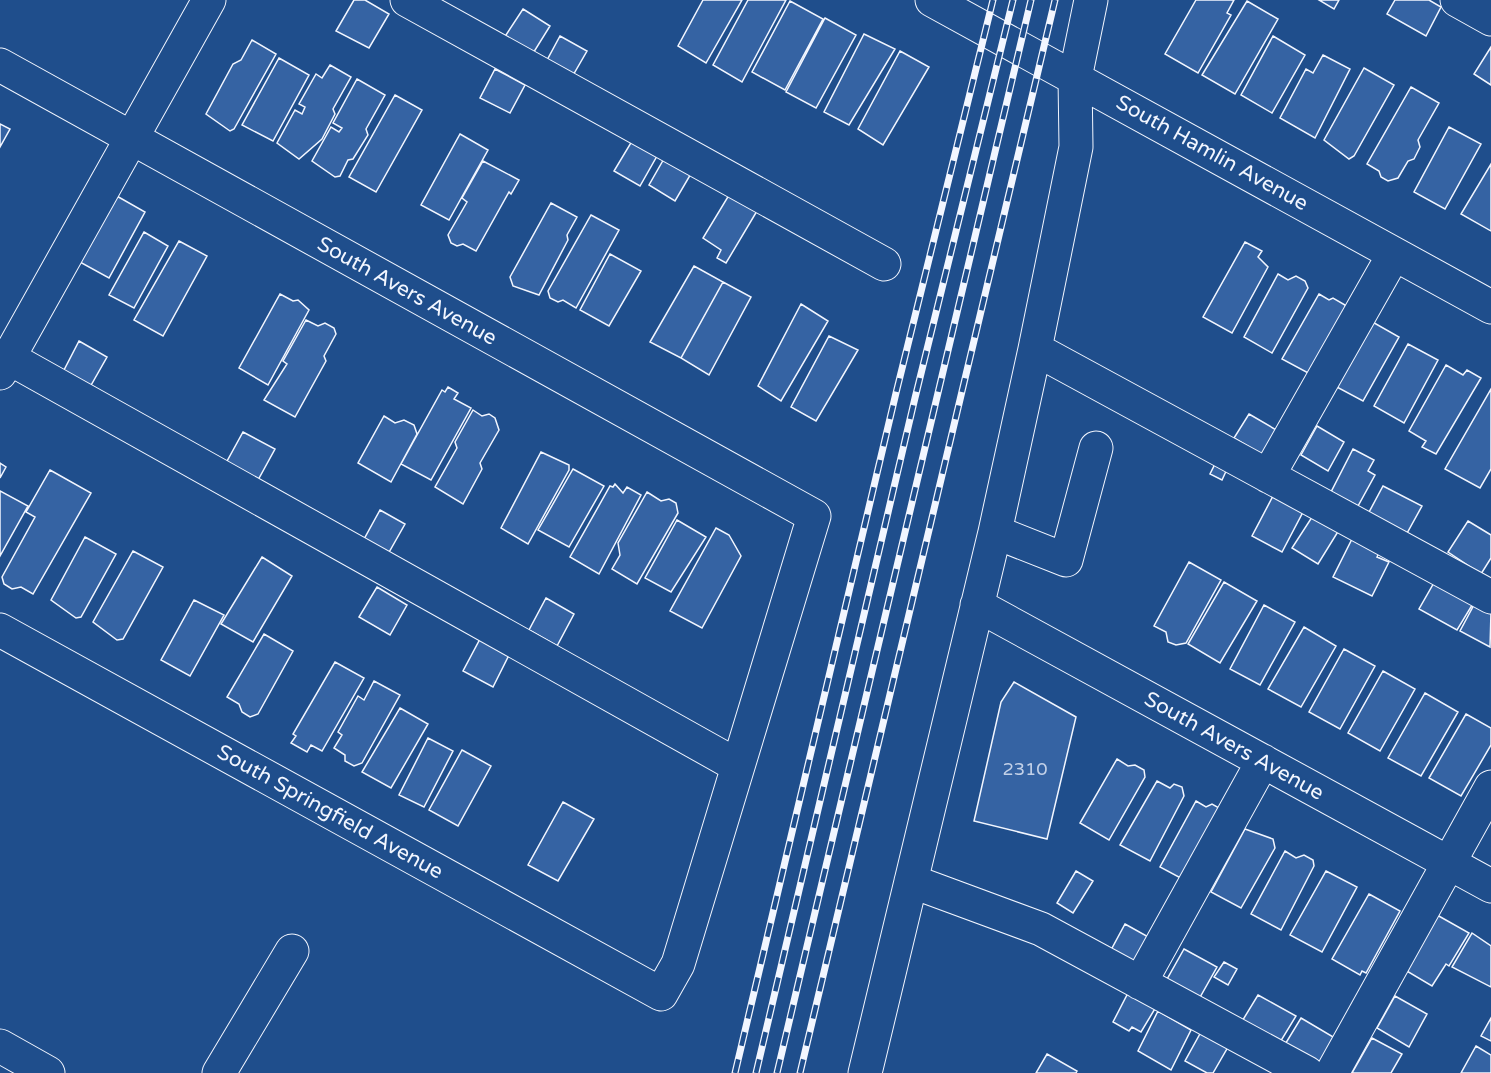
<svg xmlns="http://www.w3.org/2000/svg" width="1491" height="1073" font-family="'Varela Round',sans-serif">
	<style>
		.building { fill: #3563a3; stroke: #f2f6ff; stroke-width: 1.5 }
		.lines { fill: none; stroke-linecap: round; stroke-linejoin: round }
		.minor-casing { stroke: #f2f6ff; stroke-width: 35 }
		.minor { stroke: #1f4e8c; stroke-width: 33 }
		.rail-casing { stroke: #f2f6ff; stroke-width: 7 }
		.rail { stroke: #1f4e8c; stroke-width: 4.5; stroke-dasharray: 14; stroke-linecap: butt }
		.labels { text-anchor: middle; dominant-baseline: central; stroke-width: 4.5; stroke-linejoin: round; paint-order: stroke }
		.number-label { font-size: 18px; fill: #c3d1e8 }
		.street-label { font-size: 21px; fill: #f2f6ff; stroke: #1f4e8c }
	</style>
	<rect width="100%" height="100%" fill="#1f4e8c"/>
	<path class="building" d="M354,0H365L389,14L369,48L336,31Z
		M703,0H742L706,63L678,46Z
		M748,0H786L742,82L713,65Z
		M1196,0H1234L1227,13L1231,15L1198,73L1165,54Z
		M1319,0H1339L1334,9Z
		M1395,0H1429L1441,7L1426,36L1387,14Z
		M790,1L823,19L785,90L752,72Z
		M1247,1L1278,19L1235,94L1202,75Z
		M523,9L550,26L532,55L504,38Z
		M825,18L856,35L816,108L786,92Z
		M864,34L895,49L849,125L824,112Z
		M560,36L587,51L572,77L546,62Z
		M1273,36L1305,55L1272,113L1241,95Z
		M252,40L276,54L234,129L230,131L206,114L233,64L241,60Z
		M1491,47V85L1474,74Z
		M900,51L929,67L883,145L858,129Z
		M1323,55L1350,69L1315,138L1280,118L1306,69L1313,73Z
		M279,58L309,75L273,141L242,125Z
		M330,65L351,77L333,109L335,114L322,139L299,159L277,143L295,110L302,114L305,107L299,104L316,74L322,78Z
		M1364,68L1394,85L1354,156L1349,159L1324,140Z
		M495,69L525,85L510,113L480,98Z
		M357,79L385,95L366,129L368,135L353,159L348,160L340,176L335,177L312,161L331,127L339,132L342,128L333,123Z
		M1411,87L1439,103L1418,140L1420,147L1414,159L1408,161L1398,178L1388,181L1381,177L1379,171L1367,164Z
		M395,95L422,110L376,192L349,177Z
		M0,124L10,129L0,147Z
		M1449,127L1481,144L1445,209L1414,192Z
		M460,134L488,150L449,220L421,205Z
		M632,141L657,156L640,186L614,171Z
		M665,157L692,172L675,201L649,185Z
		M483,161L519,180L511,194L509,192L476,251L463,244L457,246L451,243L448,235L467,202L462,198Z
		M1491,164V231L1461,214Z
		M115,195L145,212L109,278L78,261Z
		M729,195L757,211L726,263L717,258L721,250L703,238Z
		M551,203L577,217L567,235L568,240L539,295L513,286L510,277Z
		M591,215L619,230L576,308L563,300L558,302L550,298L548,291Z
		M144,232L168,246L134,308L109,295Z
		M179,241L207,256L163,336L134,320Z
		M1245,242L1262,251L1258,257L1268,267L1232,333L1203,317Z
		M610,254L641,271L609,326L580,310Z
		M694,266L723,282L681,358L650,342Z
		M1278,274L1288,280L1296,276L1305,281L1308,288L1272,353L1244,337Z
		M723,282L751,297L709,375L681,358Z
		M280,294L293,301L298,300L309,310L268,385L239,368Z
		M1319,294L1329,300L1333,298L1345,305L1346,310L1310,374L1282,359Z
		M801,304L828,321L781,401L758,386Z
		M306,320L318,326L325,323L334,328L336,334L324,356L326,361L295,417L264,400L287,364L283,361Z
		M1369,320L1399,337L1363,401L1333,385Z
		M829,336L858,350L816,421L791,407Z
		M79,341L107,357L90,387L63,372Z
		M1408,344L1438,360L1404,423L1374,406Z
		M1446,365L1463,375L1467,370L1481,378L1436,454L1422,447L1426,441L1409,431Z
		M448,387L458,393L454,399L471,408L431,480L401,464L442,390L445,392Z
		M1491,389V469L1480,488L1445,469Z
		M473,410L482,416L489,414L495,418L499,430L480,463L482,469L463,504L435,487L457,448L455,442Z
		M1249,414L1278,431L1262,455L1234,438Z
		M384,416L395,423L404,420L414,425L417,434L391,482L358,463Z
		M1317,426L1344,442L1328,471L1301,455Z
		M243,432L275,449L258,480L226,463Z
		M1353,449L1374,460L1368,471L1375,475L1358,506L1331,492Z
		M541,452L569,465V470L528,544L501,528Z
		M1216,462L1228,467L1222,480L1210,474Z
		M0,463L6,467L0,478Z
		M573,469L604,486L569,547L538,530Z
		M50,470L91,493L33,594L21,587L12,589L4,584L2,577L35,517L26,512Z
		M615,484L623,493L627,487L641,495L599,574L570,557L610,486L613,487Z
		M1383,486L1422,506L1406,535L1368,514Z
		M0,491L28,506L0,556Z
		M647,492L661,501L669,499L676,503L678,513L637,584L612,569L620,555L618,543Z
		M1273,496L1303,512L1282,552L1252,536Z
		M380,510L405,524L388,554L363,541Z
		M1314,514L1339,530L1318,564L1292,548Z
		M677,520L706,537L671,592L645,578Z
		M1468,521L1491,535V558L1481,574L1448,552Z
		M716,528L729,535L741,556L702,628L670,611Z
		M85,537L116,554L81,617L76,618L51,600Z
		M1353,537L1380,551L1377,557L1389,562L1372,596L1333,577Z
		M133,551L163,567L123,639L117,640L93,622Z
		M262,557L292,576L253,642L221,624Z
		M1189,562L1221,580L1186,643L1176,645L1168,642L1166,632L1154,626Z
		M1435,581L1474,602L1457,630L1419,609Z
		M1224,582L1257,601L1220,663L1188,644Z
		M377,587L407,605L390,635L359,617Z
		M546,598L574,614L557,646L529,630Z
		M194,600L224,615L190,676L161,660Z
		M1475,603L1491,612L1490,647L1460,631Z
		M1264,605L1295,622L1260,685L1230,669Z
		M1304,627L1336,646L1301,707L1268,689Z
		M264,634L293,651L258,714L250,717L242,712L239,704L227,697Z
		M480,639L509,655L493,687L463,671Z
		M1344,649L1375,666L1340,729L1309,712Z
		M335,662L364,678L322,751L311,745L307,752L291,743L296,736L293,734Z
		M1383,671L1415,689L1380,751L1348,733Z
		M374,681L400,695L362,763L354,766L345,761V755L334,748L342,735L338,732L358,696L364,700Z
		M1014,682L1076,717L1047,839L974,821L1001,702Z
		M1425,693L1458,712L1421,776L1388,758Z
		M400,708L428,724L391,788L362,772Z
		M1466,714L1491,728V745L1461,796L1429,778Z
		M428,738L453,751L424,807L399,795Z
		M462,750L491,766L458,826L429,810Z
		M1117,759L1128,766L1135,765L1144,770L1145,777L1109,840L1080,823Z
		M1157,781L1170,788L1174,784L1182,787L1184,796L1150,861L1120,845Z
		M1196,801L1206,807L1212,804L1221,809L1188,882L1160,867Z
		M563,802L594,819L558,881L528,865Z
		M1245,829L1273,839L1275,848L1241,908L1211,892Z
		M1285,851L1296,858L1304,855L1313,860L1314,866L1281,930L1251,914Z
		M1076,871L1093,881L1073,913L1057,903Z
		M1326,871L1357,887L1322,952L1290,935Z
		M1369,894L1400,911L1366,973L1362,971L1360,975L1332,959Z
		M1437,915L1469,933L1449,966L1446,964L1432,986L1405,970Z
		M1125,924L1152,939L1139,965L1111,950Z
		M1472,933L1491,946V987L1452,967Z
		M1184,949L1217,967L1199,999L1166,981Z
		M1224,962L1237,969L1228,985L1214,977Z
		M1129,991L1156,1007L1141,1032L1132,1027L1129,1031L1113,1022Z
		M1258,995L1296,1016L1279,1044L1241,1023Z
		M1395,996L1427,1014L1409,1047L1377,1028Z
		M1158,1011L1191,1030L1171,1070L1138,1051Z
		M1301,1018L1340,1041L1324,1070L1284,1046Z
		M1491,1018V1041L1481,1036Z
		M1201,1032L1228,1047L1213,1073H1207L1185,1061Z
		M1372,1038L1402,1054L1391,1073H1352Z
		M1476,1046L1491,1055V1073H1461Z
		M1047,1054L1077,1071L1076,1073H1036Z"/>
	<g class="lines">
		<defs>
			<path id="minor" d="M407,0L884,264
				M932,0L1491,307
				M1457,0L1491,19
				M0,65L814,516L678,964L661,994L0,630
				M1035,349L1491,597
				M9,358L738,766
				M0,373L209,0
				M1268,476L1394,254
				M995,532L1066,560L1096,448
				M977,605L1491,886
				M911,881L1041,929L1307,1073
				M1140,983L1263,761
				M0,1046L48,1073
				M219,1073L292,951
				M865,1073L995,532L1035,349L1076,147L1075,78L1091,0
				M1332,1073L1491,787"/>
		</defs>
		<use href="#minor" class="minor-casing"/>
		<use href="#minor" class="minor"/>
		<defs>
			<path id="rail" d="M735,1073L896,393L993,0
				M756,1073L915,398L1013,0
				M777,1073L1031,0
				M800,1073L1055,0"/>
		</defs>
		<use href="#rail" class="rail-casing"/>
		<use href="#rail" class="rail"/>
	</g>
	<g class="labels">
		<g class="number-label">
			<text x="1025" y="769">2310</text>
		</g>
		<g class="street-label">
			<text transform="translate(1212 153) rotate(29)">South Hamlin Avenue</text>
			<text transform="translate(407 291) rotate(29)">South Avers Avenue</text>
			<text transform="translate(1234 746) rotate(29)">South Avers Avenue</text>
			<text transform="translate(330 812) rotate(29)">South Springfield Avenue</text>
		</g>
	</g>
</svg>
